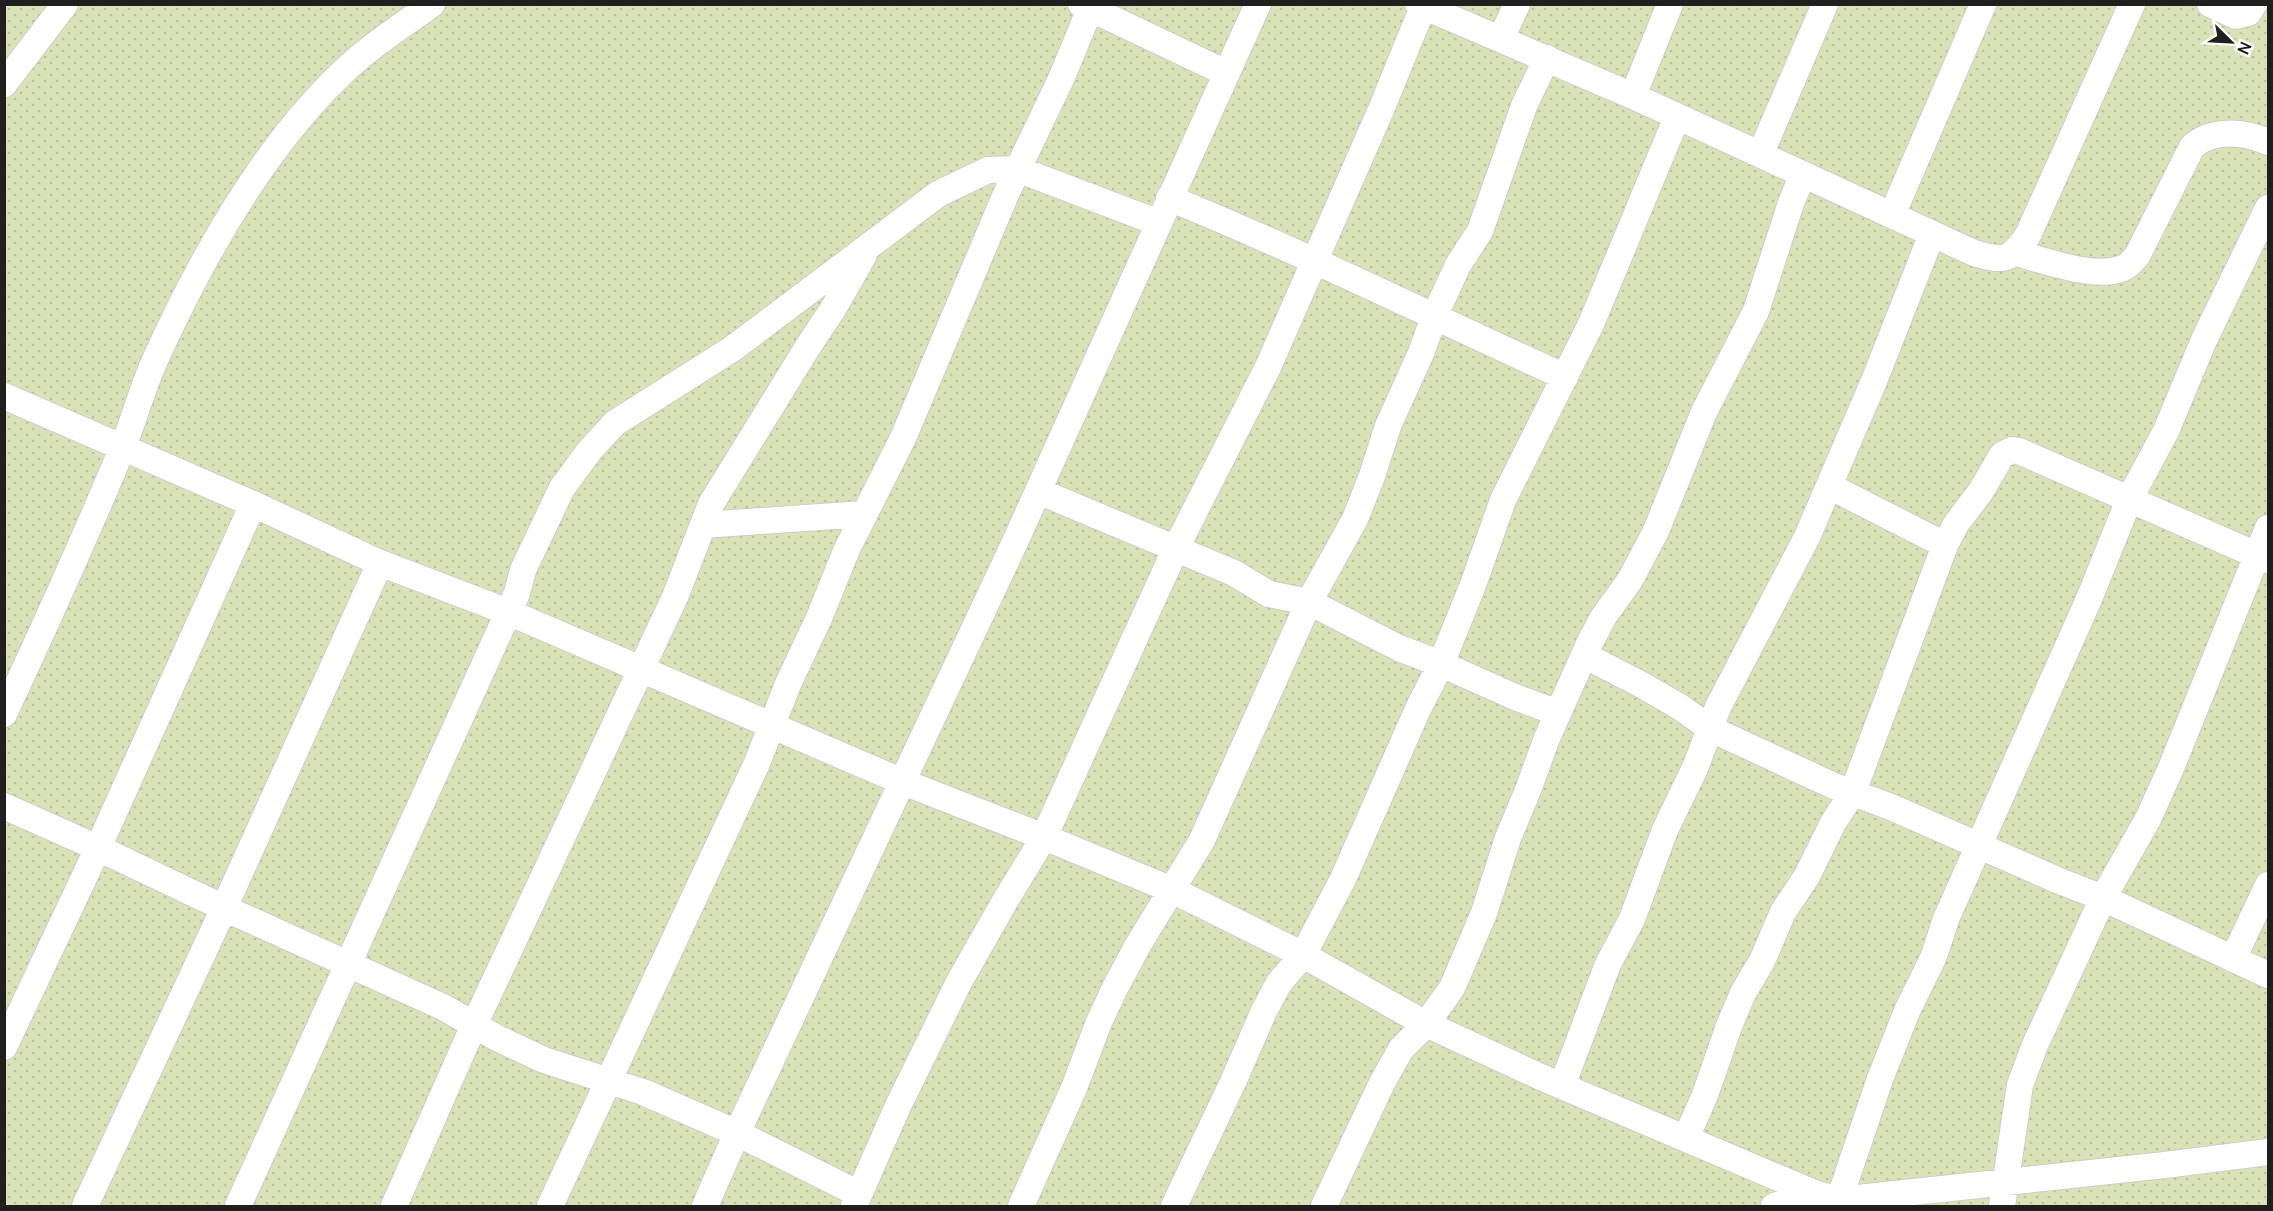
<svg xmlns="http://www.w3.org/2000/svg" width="2273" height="1211" font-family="Manrope,sans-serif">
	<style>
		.grass { fill: url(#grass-dots) }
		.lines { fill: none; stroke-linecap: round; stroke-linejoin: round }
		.minor-casing { stroke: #cfccc8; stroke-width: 28 }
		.minor { stroke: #fff; stroke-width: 26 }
	</style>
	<defs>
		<pattern id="grass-dots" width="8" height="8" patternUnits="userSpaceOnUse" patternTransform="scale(1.5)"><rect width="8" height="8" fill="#dae3b8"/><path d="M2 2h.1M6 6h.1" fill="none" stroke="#bbc29e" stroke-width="1.8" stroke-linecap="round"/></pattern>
	</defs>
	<rect width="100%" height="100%" fill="#fbf7f3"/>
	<path class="grass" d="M5,5H2268V1206H5Z"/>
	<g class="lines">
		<defs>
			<path id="minor" d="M1081,4L1226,73
				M1418,4L1633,96L1974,253C2005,262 2010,261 2028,235L2132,4
				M2210,4L2236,16L2248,13L2254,4
				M1501,39L1517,4
				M4,84L65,4
				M1633,96L1670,4
				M1761,153L1825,4
				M1169,198C1304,253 1433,317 1565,377
				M1892,215L1983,4
				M2016,253C2043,260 2096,280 2123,268C2129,266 2132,261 2137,256L2192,147C2212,128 2244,132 2268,142
				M4,396L253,504L380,563L508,612L903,782L1044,837L1172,890L1303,955L1426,1024L1543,1078L1814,1193L1839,1200L2165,1165L2268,1152
				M1829,486L1945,545
				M1038,491L1234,573L1269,594L1309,602L1399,648L1441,664L1515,697L1558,713
				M703,525L864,514
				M1584,655L1642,685L1680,707L1711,729L1834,786L1891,807L2057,880L2103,898L2268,975
				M4,714C45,626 85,538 122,449C134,420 142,389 155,360C202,256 269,137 355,61C379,40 406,23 432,4
				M4,806L98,848L224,908L443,1007L497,1038L544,1060L643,1092L737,1133L859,1194
				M2233,959L2268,885
				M4,1047L98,848L253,504
				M1562,1086L1608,964L1632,919L1665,830L1695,768L1718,707L1807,537L1874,381L1932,234
				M1686,1138L1705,1095L1729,1026L1743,993L1762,961L1783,912L1807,876L1833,823L1853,792L1945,545L1956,524L1981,491L2002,455L2012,450L2019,451L2268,560
				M1839,1200L1880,1079L1907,1011L1934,956L1946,919L2089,599L2129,500L2166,431L2204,340L2268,208
				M85,1206L224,908L380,563
				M238,1206L517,593L523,570L562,488L590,450L615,423L732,349L938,194L988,170L1017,169L1159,223
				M394,1206L474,1025L675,597L711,504L809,345L833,309L864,255
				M550,1206L757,763L788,684L819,618L847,549L903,438L1006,194L1061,79L1090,9
				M705,1206L737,1133L1015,542L1258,4
				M854,1206L898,1106L959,982L1005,901L1044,837L1176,548L1268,367L1380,112L1423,7
				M1021,1206L1074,1088L1099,1022L1115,988L1138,945L1202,840L1309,602L1355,519L1372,476L1388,426L1421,353L1434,317L1458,265L1480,231L1524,106L1547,58
				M1174,1206L1233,1082L1264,1011L1279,983L1303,955L1343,879L1418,709L1441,664L1473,585L1503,500L1591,324L1677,117
				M1324,1206L1382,1083L1401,1049L1426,1024L1452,988L1484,913L1508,838L1528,790L1547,738L1589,644L1604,616L1630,580L1656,531L1704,412L1756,311L1791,203L1803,174
				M1774,1206L1814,1193
				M2002,1206L2020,1085L2035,1045L2103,898L2148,819L2171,768L2268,528"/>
		</defs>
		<use href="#minor" class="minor-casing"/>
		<use href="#minor" class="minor"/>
	</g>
	<rect width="2273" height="1211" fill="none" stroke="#201f1e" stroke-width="12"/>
	<g transform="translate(2231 42) rotate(114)" stroke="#ffffff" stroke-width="4.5" paint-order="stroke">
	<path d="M0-4.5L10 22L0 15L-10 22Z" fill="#201f1e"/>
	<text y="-9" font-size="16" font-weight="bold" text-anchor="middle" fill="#201f1e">N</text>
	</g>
</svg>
